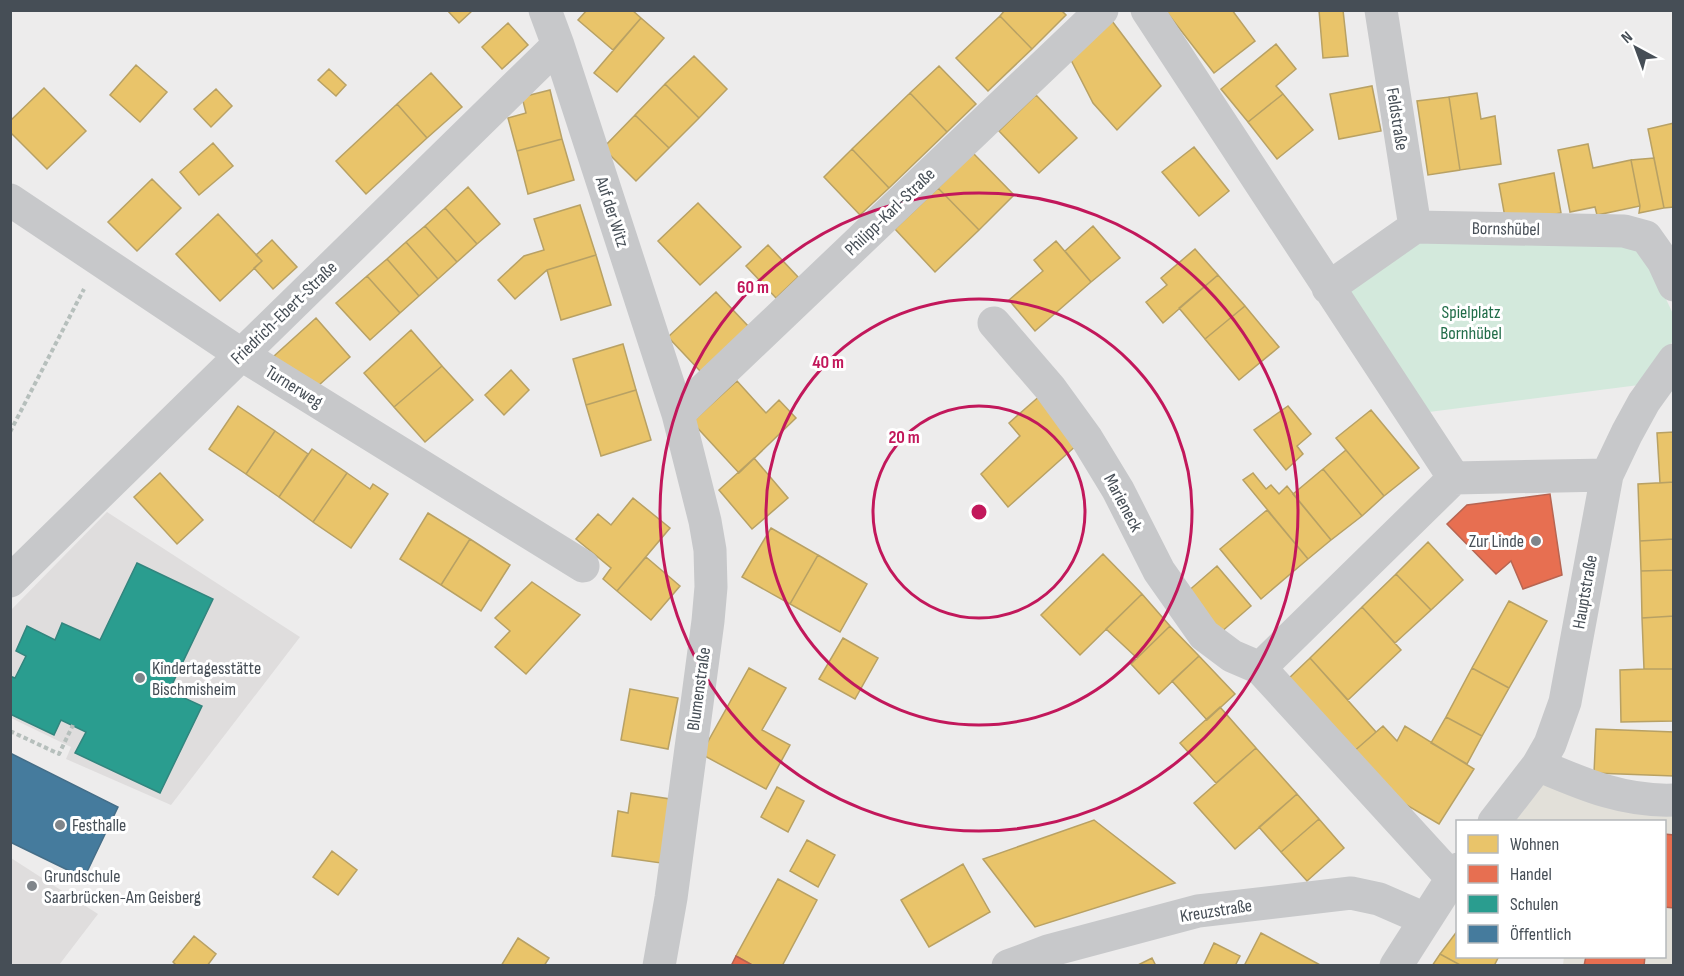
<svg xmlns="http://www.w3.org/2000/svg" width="1684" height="976" font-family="'Sofia Sans Condensed',sans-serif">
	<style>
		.commercial { fill: #e2e0d9 }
		.education { fill: #dfdddd }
		.green { fill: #d3e9dc }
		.homes { fill: #e9c46a; stroke: #b8a164; stroke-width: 1.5 }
		.shops { fill: #e76f51; stroke: #b76552; stroke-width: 1.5 }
		.schools { fill: #2a9d8f; stroke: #32857e; stroke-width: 1.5 }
		.public { fill: #457b9d; stroke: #456e88; stroke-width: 1.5 }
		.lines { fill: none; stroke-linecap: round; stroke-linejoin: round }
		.path { stroke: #b6bfbc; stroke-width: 4; stroke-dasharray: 4.5 3; stroke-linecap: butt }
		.street { stroke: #c7c8ca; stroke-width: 33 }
		.ring { fill: none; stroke: #c2185b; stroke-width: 3 }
		.poi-dot { fill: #80858a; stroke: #fff; stroke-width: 2 }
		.labels { text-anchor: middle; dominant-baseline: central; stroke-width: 6; stroke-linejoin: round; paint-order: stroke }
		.street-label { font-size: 18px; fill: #464e56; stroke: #fff }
		.park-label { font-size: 18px; fill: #216d49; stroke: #fff }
		.poi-label { font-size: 18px; fill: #464e56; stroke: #fff; text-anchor: start }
		.centre { fill: #c2185b; stroke: #fff; stroke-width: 3 }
		.ring-label { font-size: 18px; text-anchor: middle; font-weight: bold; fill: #c2185b; stroke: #fff; stroke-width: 6; stroke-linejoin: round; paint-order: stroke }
	</style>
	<rect width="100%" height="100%" fill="#edecec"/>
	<path class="commercial" d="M1541,772L1673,806V965H1563L1564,957L1664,956V822H1503Z"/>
	<path class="education" d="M107,512L300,637L171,805L66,759L71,747L11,718V610Z
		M11,858L98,914L59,965H11Z"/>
	<path class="green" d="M1418,238L1641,245L1673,314V341L1639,385L1429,412L1345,290Z"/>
	<path class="homes" d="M447,10H473L459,23Z
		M587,10H632L641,18L613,50L578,20Z
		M1005,10H1061L1066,15L1032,49L1000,16Z
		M1165,10H1232L1255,41L1214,73Z
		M1319,10H1343L1348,56L1323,58Z
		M1000,16L1032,49L988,91L956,58Z
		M641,18L664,38L617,92L594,73Z
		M1112,21L1161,86L1117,130L1093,103L1071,60Z
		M508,23L528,45L502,69L482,47Z
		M1276,44L1296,69L1276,86L1283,94L1248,122L1221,89Z
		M694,56L727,89L699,118L665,84Z
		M136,65L167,92L140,122L110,95Z
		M939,66L976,104L947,132L910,93Z
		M329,69L346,85L336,96L318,80Z
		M431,73L462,107L427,138L397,104Z
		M665,84L699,118L669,148L635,115Z
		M1372,86L1381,131L1339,139L1330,94Z
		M44,88L86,131L47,169L10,132V121Z
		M216,89L232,106L211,127L194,109Z
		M550,90L562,139L517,151L508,118L526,113L522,97Z
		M910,93L947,132L889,188L852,149Z
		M1477,93L1481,119L1495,116L1501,164L1460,170L1449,97Z
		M1283,94L1313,130L1277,159L1248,122Z
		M1036,95L1077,138L1039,173L999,131Z
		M1449,97L1460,170L1428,175L1417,101Z
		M397,104L427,138L366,194L336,161Z
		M635,115L669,148L636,181L603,148Z
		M1674,123V207L1664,208L1648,129Z
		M562,139L574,180L528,194L517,151Z
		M213,143L233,166L199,195L180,172Z
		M1588,144L1593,168L1631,160L1640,206L1597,215L1595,207L1570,212L1558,150Z
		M1194,147L1229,191L1199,216L1162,172Z
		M852,149L889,188L860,215L824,177Z
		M973,153L1014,195L979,230L938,188Z
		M1654,158L1664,208L1639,213L1640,206L1631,160Z
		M1554,173L1561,213L1506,223L1499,184Z
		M152,179L181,208L137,251L108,222Z
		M468,187L500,224L477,244L445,208Z
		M938,188L979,230L935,272L895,229Z
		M698,203L741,247L700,285L658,241Z
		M580,205L596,255L547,270L515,299L498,280L524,256L544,250L534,219Z
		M445,208L477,244L457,262L425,226Z
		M218,214L262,261L220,301L176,254Z
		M425,226L457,262L438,279L406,242Z
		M1093,226L1120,258L1091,282L1065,251Z
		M272,240L297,267L273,289L254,268L262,261L256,255Z
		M1056,241L1091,282L1035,331L1009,300L1043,271L1034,260Z
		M406,242L438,279L419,296L387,259Z
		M768,245L798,277L776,298L746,266Z
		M1195,249L1218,275L1163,323L1146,302L1167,285L1161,278Z
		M596,255L611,305L561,320L547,270Z
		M387,259L419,296L400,313L367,276Z
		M1218,275L1245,306L1205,339L1179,308Z
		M367,276L400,313L370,340L336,303Z
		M716,292L749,327L701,372L668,337Z
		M1245,306L1279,347L1239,380L1205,339Z
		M316,318L350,357L308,395L274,356Z
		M411,330L442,366L394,407L364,373Z
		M623,344L636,390L586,405L573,359Z
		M442,366L473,400L425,442L394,407Z
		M511,370L529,390L504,415L485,395Z
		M737,381L766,413L779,400L796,418L739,473L692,422Z
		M636,390L651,440L601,456L586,405Z
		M1042,394L1078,444L1008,507L981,474L1020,436L1009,423Z
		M238,406L275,431L246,474L209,449Z
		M1288,406L1311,434L1297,446L1303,454L1286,470L1254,430Z
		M1371,410L1419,468L1384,496L1336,438Z
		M275,431L308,454L279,497L246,474Z
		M1674,432V482L1660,483L1657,433Z
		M312,449L347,473L313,522L279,497Z
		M1346,450L1384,496L1362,516L1323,469Z
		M754,458L788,498L752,529L719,490Z
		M1323,469L1362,516L1331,540L1293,494Z
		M160,473L203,520L177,544L134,497Z
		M347,473L370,489L373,484L388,494L351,548L313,522Z
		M1253,473L1266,489L1271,485L1279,494L1287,486L1331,540L1308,559L1243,480Z
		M1674,482V539L1640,541L1638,484Z
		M633,498L670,528L617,591L603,579L611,568L576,539L598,514L611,525Z
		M1267,510L1308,559L1261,599L1220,549Z
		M428,513L470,539L441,585L400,559Z
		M771,528L818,555L790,604L742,577Z
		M470,539L510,565L481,611L441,585Z
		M1674,539V570L1641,571L1640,541Z
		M1428,542L1463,580L1431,610L1396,574Z
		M1103,554L1142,594L1080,655L1041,615Z
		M818,555L867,584L840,632L790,604Z
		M646,557L680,586L651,620L617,591Z
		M1217,566L1251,606L1220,633L1186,593Z
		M1674,570V616L1642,618L1641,571Z
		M1396,574L1431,610L1395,643L1362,607Z
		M532,582L580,615L526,674L495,647L510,631L495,618Z
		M1142,594L1170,626L1137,658L1106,629Z
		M1509,601L1547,621L1509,688L1472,668Z
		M1362,607L1401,650L1348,700L1310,658Z
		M1674,616V669H1644L1642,618Z
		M1170,626L1199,656L1159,694L1131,664Z
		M843,638L878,658L855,699L819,679Z
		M1199,656L1235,694L1207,720L1172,681Z
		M1310,658L1376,732L1352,753L1287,680Z
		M749,668L786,688L762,730L790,745L766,789L701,754Z
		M1472,668L1509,688L1482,736L1446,717Z
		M1644,669H1674V721L1621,722L1620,670Z
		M630,689L678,698L668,749L621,740Z
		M1220,707L1256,748L1216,783L1180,743Z
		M1446,717L1482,736L1467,764L1431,743Z
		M1383,726L1397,741L1405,726L1474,769L1439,824L1403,803L1352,753Z
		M1596,729L1674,732V776L1594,773Z
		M1256,748L1297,794L1235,849L1194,803Z
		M777,787L804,801L788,832L761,817Z
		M631,793L670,799L661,863L612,856L618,811L628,813Z
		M1297,794L1319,819L1281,852L1259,827Z
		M1319,819L1344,848L1307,881L1281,852Z
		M1094,820L1175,883L1035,927L983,859Z
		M807,840L835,855L818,887L790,871Z
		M332,851L357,870L338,895L313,877Z
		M963,864L990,912L929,947L901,900Z
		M778,879L817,900L782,966H754L736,956Z
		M1458,930V956H1499L1494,966H1462L1440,954Z
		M1261,933L1322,966H1244Z
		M194,936L216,954L207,966H177L173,962Z
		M518,938L549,958L544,966H501Z
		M1214,943L1240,956L1235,966H1203Z
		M1440,954L1462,966H1432Z
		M1152,958L1156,966H1136Z"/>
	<path class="shops" d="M1550,494L1562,575L1523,589L1511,561L1496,574L1447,524L1467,505Z
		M1664,834L1674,835V908L1664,907Z
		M736,956L754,966H731Z
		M1586,956H1645L1644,966H1584Z"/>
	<path class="schools" d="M137,563L213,599L169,691L202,706L160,793L75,753L86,732L61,720L54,735L10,714V676L15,678L26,656L16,651L27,626L55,640L62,623L100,640Z"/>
	<path class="public" d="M10,753L118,807L84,878L10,842Z"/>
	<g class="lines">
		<path class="path" d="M10,432L84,289
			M10,731L59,754L73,725"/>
		<path class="street" d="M545,10L558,45L678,414L705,521L710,550L711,587L708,621L671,898L659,966
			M1147,10L1454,478
			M1381,10L1415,227
			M10,200L242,355L583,566
			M1328,288L1415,227L1624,231L1646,237L1663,261L1674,285
			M994,323L1050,388L1087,439L1118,490L1159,571L1204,635L1232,656L1260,668L1451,877
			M678,414L1102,10
			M10,581L558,45
			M1260,668L1454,478L1607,475
			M1538,765C1583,784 1623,802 1674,800
			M1494,822L1538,765L1550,744L1565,702L1607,475L1627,433L1644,402L1674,360
			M1008,966L1048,951L1198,911L1351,893L1379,899L1425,919
			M1396,966L1458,869"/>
	</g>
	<g class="ring">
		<circle cx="979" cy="512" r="106"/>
		<circle cx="979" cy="512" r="213"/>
		<circle cx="979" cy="512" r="319"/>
	</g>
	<g class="poi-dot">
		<circle cx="1536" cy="541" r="6"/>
		<circle cx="140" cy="678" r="6"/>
		<circle cx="60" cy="825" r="6"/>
		<circle cx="32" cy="886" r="6"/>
	</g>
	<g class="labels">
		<g class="street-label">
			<text transform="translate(1397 119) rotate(81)">Feldstraße</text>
			<text transform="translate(612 212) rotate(72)">Auf der Witz</text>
			<text transform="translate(890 212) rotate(-44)">Philipp-Karl-Straße</text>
			<text transform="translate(1506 229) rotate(1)">Bornshübel</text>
			<text transform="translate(284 313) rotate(-44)">Friedrich-Ebert-Straße</text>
			<text transform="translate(294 387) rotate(32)">Turnerweg</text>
			<text transform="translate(1123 503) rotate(62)">Marieneck</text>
			<text transform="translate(1585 592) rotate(-80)">Hauptstraße</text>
			<text transform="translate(699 689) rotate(-82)">Blumenstraße</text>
			<text transform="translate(1216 911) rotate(-9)">Kreuzstraße</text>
		</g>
		<g class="park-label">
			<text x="1471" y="312">Spielplatz<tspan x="1471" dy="21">Bornhübel</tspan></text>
		</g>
		<g class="poi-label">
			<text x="1524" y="541" text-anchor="end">Zur Linde</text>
			<text x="152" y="668">Kindertagesstätte<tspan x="152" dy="21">Bischmisheim</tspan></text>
			<text x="72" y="825">Festhalle</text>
			<text x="44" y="876">Grundschule<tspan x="44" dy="21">Saarbrücken-Am Geisberg</tspan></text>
		</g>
	</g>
	<circle cx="979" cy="512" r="9" class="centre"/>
	<g class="ring-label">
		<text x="753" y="293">60 m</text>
		<text x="828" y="368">40 m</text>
		<text x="904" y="443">20 m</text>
	</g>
	<rect width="1684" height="976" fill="none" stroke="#464e56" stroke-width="24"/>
	<rect x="1456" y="820" width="210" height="138" fill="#ffffff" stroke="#b5b8bb" stroke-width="1.5"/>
	<rect x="1468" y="835" width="30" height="18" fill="#e9c46a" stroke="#b5b8bb" stroke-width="1.5"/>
	<text x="1510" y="850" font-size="18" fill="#464e56">Wohnen</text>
	<rect x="1468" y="865" width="30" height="18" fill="#e76f51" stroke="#b5b8bb" stroke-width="1.5"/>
	<text x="1510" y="880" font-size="18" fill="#464e56">Handel</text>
	<rect x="1468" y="895" width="30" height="18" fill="#2a9d8f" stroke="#b5b8bb" stroke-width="1.5"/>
	<text x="1510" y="910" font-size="18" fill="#464e56">Schulen</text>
	<rect x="1468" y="925" width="30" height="18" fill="#457b9d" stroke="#b5b8bb" stroke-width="1.5"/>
	<text x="1510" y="940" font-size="18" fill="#464e56">Öffentlich</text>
	<g transform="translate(1636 48) rotate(319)" stroke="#ffffff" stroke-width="4.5" paint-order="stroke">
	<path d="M0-4.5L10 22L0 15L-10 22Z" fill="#464e56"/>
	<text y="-9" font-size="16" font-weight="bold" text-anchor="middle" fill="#464e56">N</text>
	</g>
</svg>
